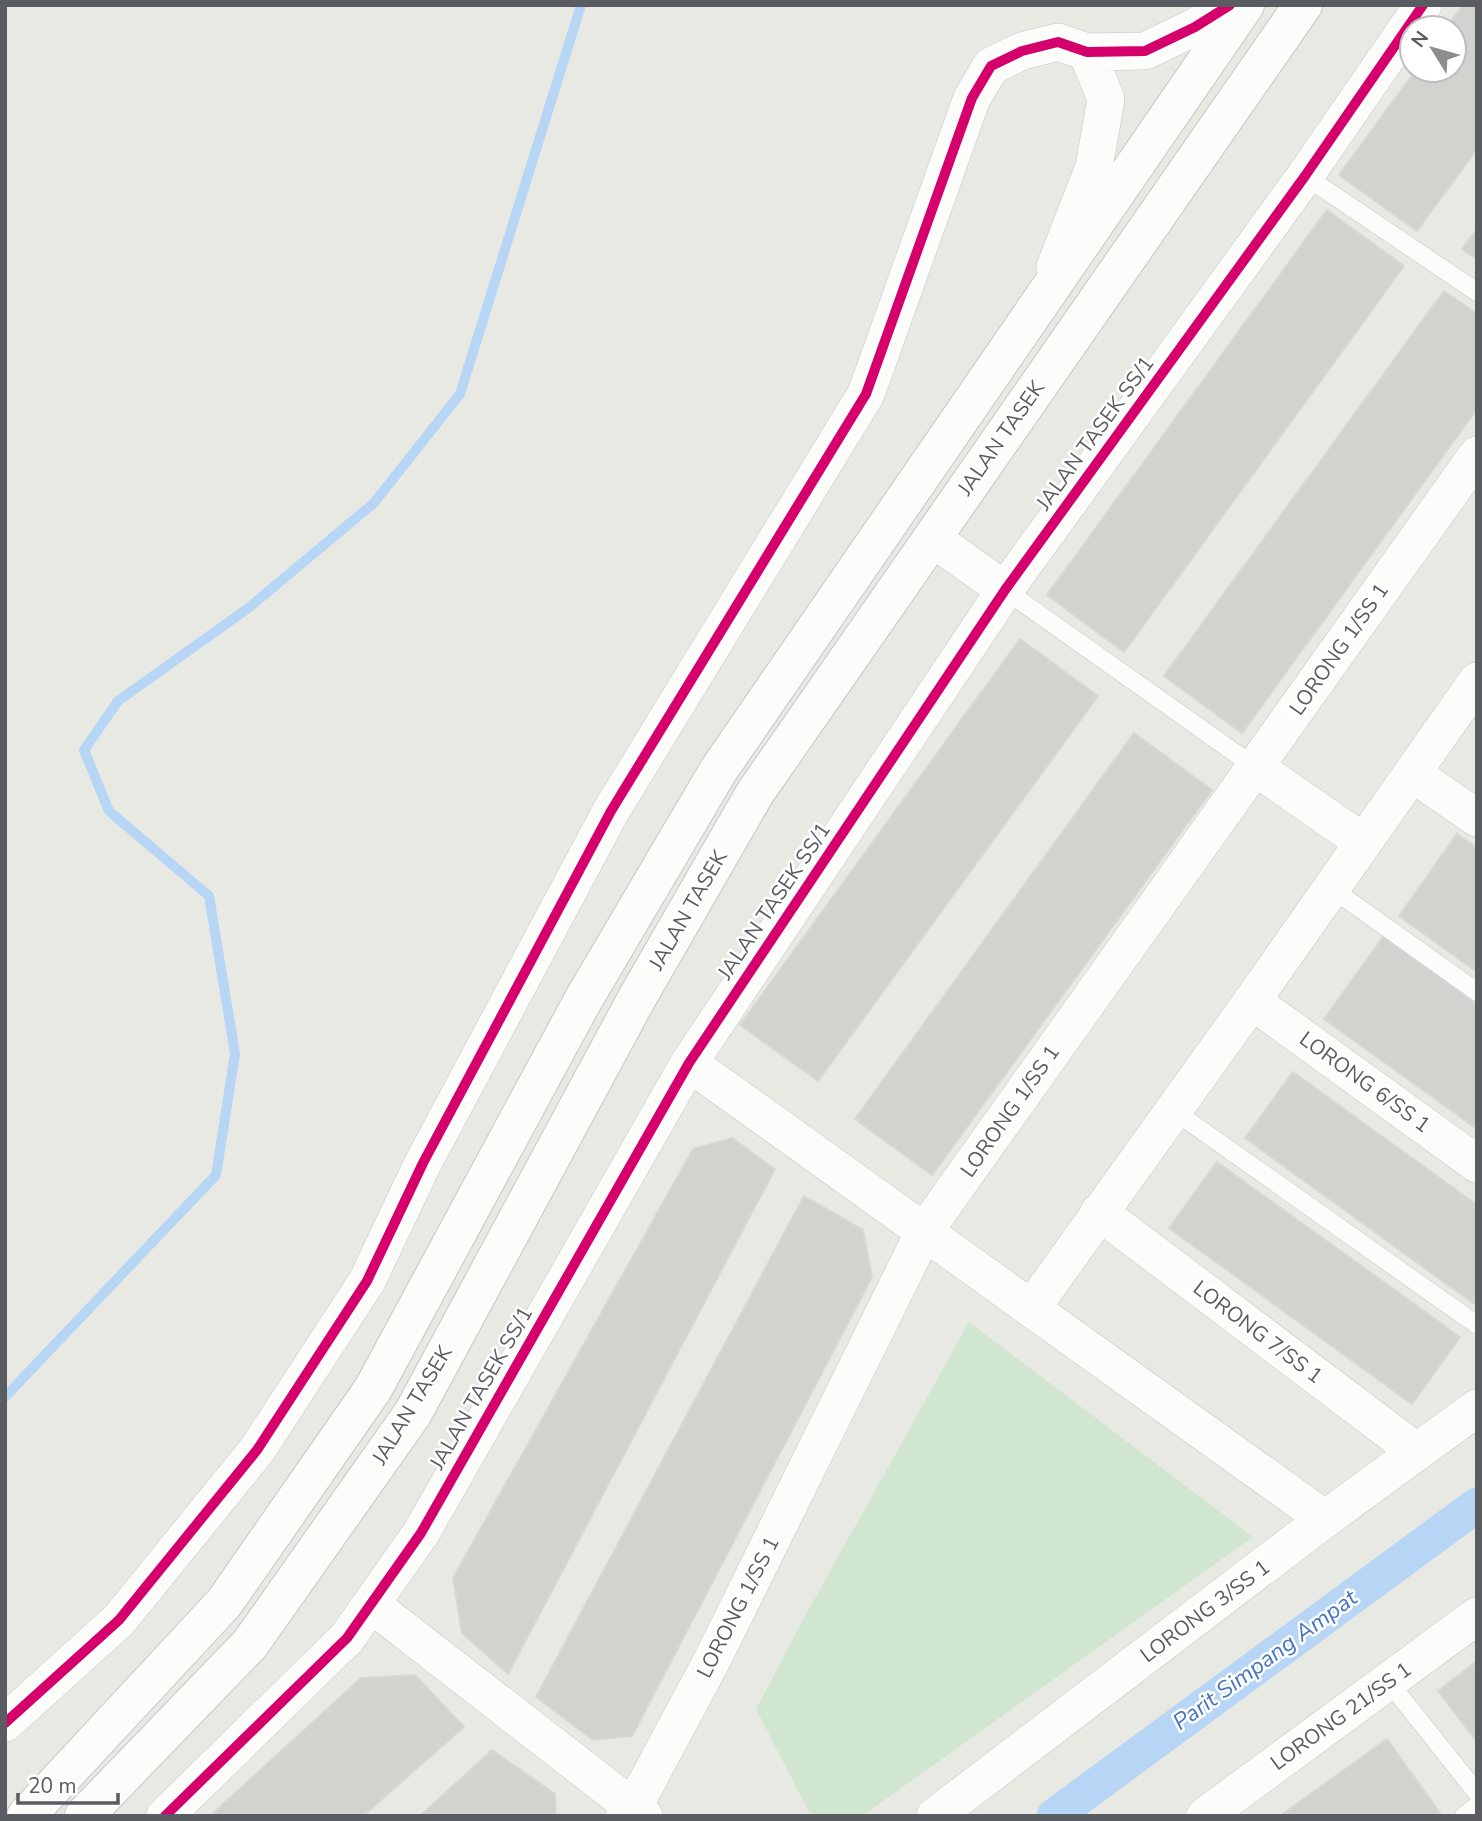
<svg xmlns="http://www.w3.org/2000/svg" width="1482" height="1821" font-family="'Nunito Sans',sans-serif">
	<style>
		.green { fill: #d1e6d1 }
		.lines { fill: none; stroke-linecap: round; stroke-linejoin: round }
		.stream { stroke: #b7d5f4; stroke-width: 10 }
		.canal { stroke: #b7d5f4; stroke-width: 35 }
		.building { fill: #d2d2cf; stroke: #d8d7d3; stroke-width: 2 }
		.service-casing { stroke: #c5c6c4; stroke-width: 19 }
		.minor-casing { stroke: #c5c6c4; stroke-width: 38 }
		.secondary-casing { stroke: #c6c6c5; stroke-width: 40 }
		.service { stroke: #fcfcfb; stroke-width: 18 }
		.minor { stroke: #fcfcfb; stroke-width: 37 }
		.secondary { stroke: #fcfcfb; stroke-width: 38 }
		.cycleway-casing { stroke: #fff; stroke-width: 15 }
		.cycleway { stroke: #d6006c; stroke-width: 10 }
		.labels { text-anchor: middle; dominant-baseline: central; stroke-width: 5; stroke-linejoin: round; paint-order: stroke }
		.street-label { font-size: 21px; fill: #595c61; stroke: #fff }
		.water-label { font-size: 23px; font-style: italic; fill: #4675bd; stroke: #fff }
	</style>
	<rect width="100%" height="100%" fill="#e9e9e4"/>
	<path class="green" d="M969,1322L1253,1537L862,1816H811L756,1709L804,1618Z"/>
	<g class="lines">
		<path class="stream" d="M5,1397L216,1175L235,1054L209,896L109,811L84,750L118,701L247,609L374,503L460,394L581,5"/>
		<path class="canal" d="M1054,1816L1477,1505"/>
	</g>
	<path class="building" d="M1463,5H1477V149L1417,231L1339,175L1416,70H1454V28H1446Z
		M1327,210L1404,266L1124,652L1047,595Z
		M1477,229V259L1462,249Z
		M1444,291L1477,314V409L1242,733L1164,676Z
		M1020,639L1098,696L818,1081L740,1025Z
		M1134,733L1212,790L932,1175L855,1119Z
		M1457,834L1477,848V972L1399,916Z
		M1383,937L1477,1005V1129L1324,1019Z
		M1293,1072L1477,1205V1306L1245,1138Z
		M732,1138L775,1169L508,1674L462,1633L453,1578L693,1149Z
		M1217,1162L1460,1337L1412,1404L1169,1228Z
		M804,1196L863,1230L872,1277L632,1736L593,1740L536,1697Z
		M1477,1661V1742L1438,1691Z
		M415,1675L464,1727L363,1816H210L361,1678Z
		M1387,1739L1442,1816H1280Z
		M492,1750L555,1794L556,1816H420Z"/>
	<g class="lines">
		<defs>
			<path id="service" d="M1305,176L1477,292
				M1005,590L1255,767
				M1331,888L1477,992
				M1173,1110L1477,1325
				M1388,1681L1477,1793
				M1464,1816L1477,1806"/>
			<path id="minor" d="M1055,267L1094,167L1106,99L1087,52
				M932,538L1005,590
				M1255,767L1363,842
				M1413,774L1477,818
				M1252,1001L1477,1164
				M689,1063L1325,1519
				M1099,1212L1417,1452
				M1031,1309L1252,1001L1477,681
				M372,1605L644,1816
				M5,1723L119,1620L257,1450L367,1281L423,1163L611,811L866,394L972,98L991,66L1022,51L1058,42L1087,52L1145,51L1195,27L1230,5
				M165,1816L347,1638L421,1533L689,1063L1005,590L1305,176L1423,5
				M625,1816L633,1808L711,1662L924,1232L1477,455
				M935,1816L1325,1519L1477,1408
				M1205,1816L1477,1616"/>
			<path id="secondary" d="M26,1816L224,1603L373,1389L582,1002L718,771L1245,5
				M84,1816L250,1644L413,1413L637,998L755,793L1303,5"/>
		</defs>
		<use href="#service" class="service-casing"/>
		<use href="#minor" class="minor-casing"/>
		<use href="#secondary" class="secondary-casing"/>
		<use href="#service" class="service"/>
		<use href="#minor" class="minor"/>
		<use href="#secondary" class="secondary"/>
		<defs>
			<path id="cycleway" d="M5,1723L119,1620L257,1450L367,1281L423,1163L611,811L866,394L972,98L991,66L1022,51L1058,42L1087,52L1145,51L1195,27L1230,5
				M165,1816L347,1638L421,1533L689,1063L1005,590L1305,176L1423,5"/>
		</defs>
		<use href="#cycleway" class="cycleway-casing"/>
		<use href="#cycleway" class="cycleway"/>
	</g>
	<g class="labels">
		<g class="street-label">
			<text transform="translate(1095 433) rotate(-54)">JALAN TASEK SS/1</text>
			<text transform="translate(1001 438) rotate(-55)">JALAN TASEK</text>
			<text transform="translate(1339 649) rotate(-55)">LORONG 1/SS 1</text>
			<text transform="translate(774 901) rotate(-56)">JALAN TASEK SS/1</text>
			<text transform="translate(688 910) rotate(-60)">JALAN TASEK</text>
			<text transform="translate(1365 1082) rotate(36)">LORONG 6/SS 1</text>
			<text transform="translate(1010 1111) rotate(-55)">LORONG 1/SS 1</text>
			<text transform="translate(1258 1332) rotate(37)">LORONG 7/SS 1</text>
			<text transform="translate(481 1388) rotate(-60)">JALAN TASEK SS/1</text>
			<text transform="translate(412 1405) rotate(-59)">JALAN TASEK</text>
			<text transform="translate(738 1607) rotate(-63)">LORONG 1/SS 1</text>
			<text transform="translate(1205 1611) rotate(-37)">LORONG 3/SS 1</text>
			<text transform="translate(1341 1716) rotate(-36)">LORONG 21/SS 1</text>
		</g>
		<g class="water-label">
			<text transform="translate(1265 1660) rotate(-36)">Parit Simpang Ampat</text>
		</g>
	</g>
	<rect width="1482" height="1821" fill="none" stroke="#595c61" stroke-width="14"/>
	<g transform="translate(1433 49) rotate(307)"><circle r="33" fill="#ffffff" stroke="#bdbec0" stroke-width="2"/>
	<path d="M0-5L12 26L0 18L-12 26Z" fill="#8b8d8f"/>
	<text y="-10" font-size="19" font-weight="bold" text-anchor="middle" fill="#595c61">N</text>
	</g>
	<path d="M18 1793v10h100v-10" fill="none" stroke="#595c61" stroke-width="3.5"/>
	<text x="28" y="1793" font-size="21" fill="#595c61" stroke="#ffffff" stroke-width="5" paint-order="stroke">20 m</text>
</svg>
